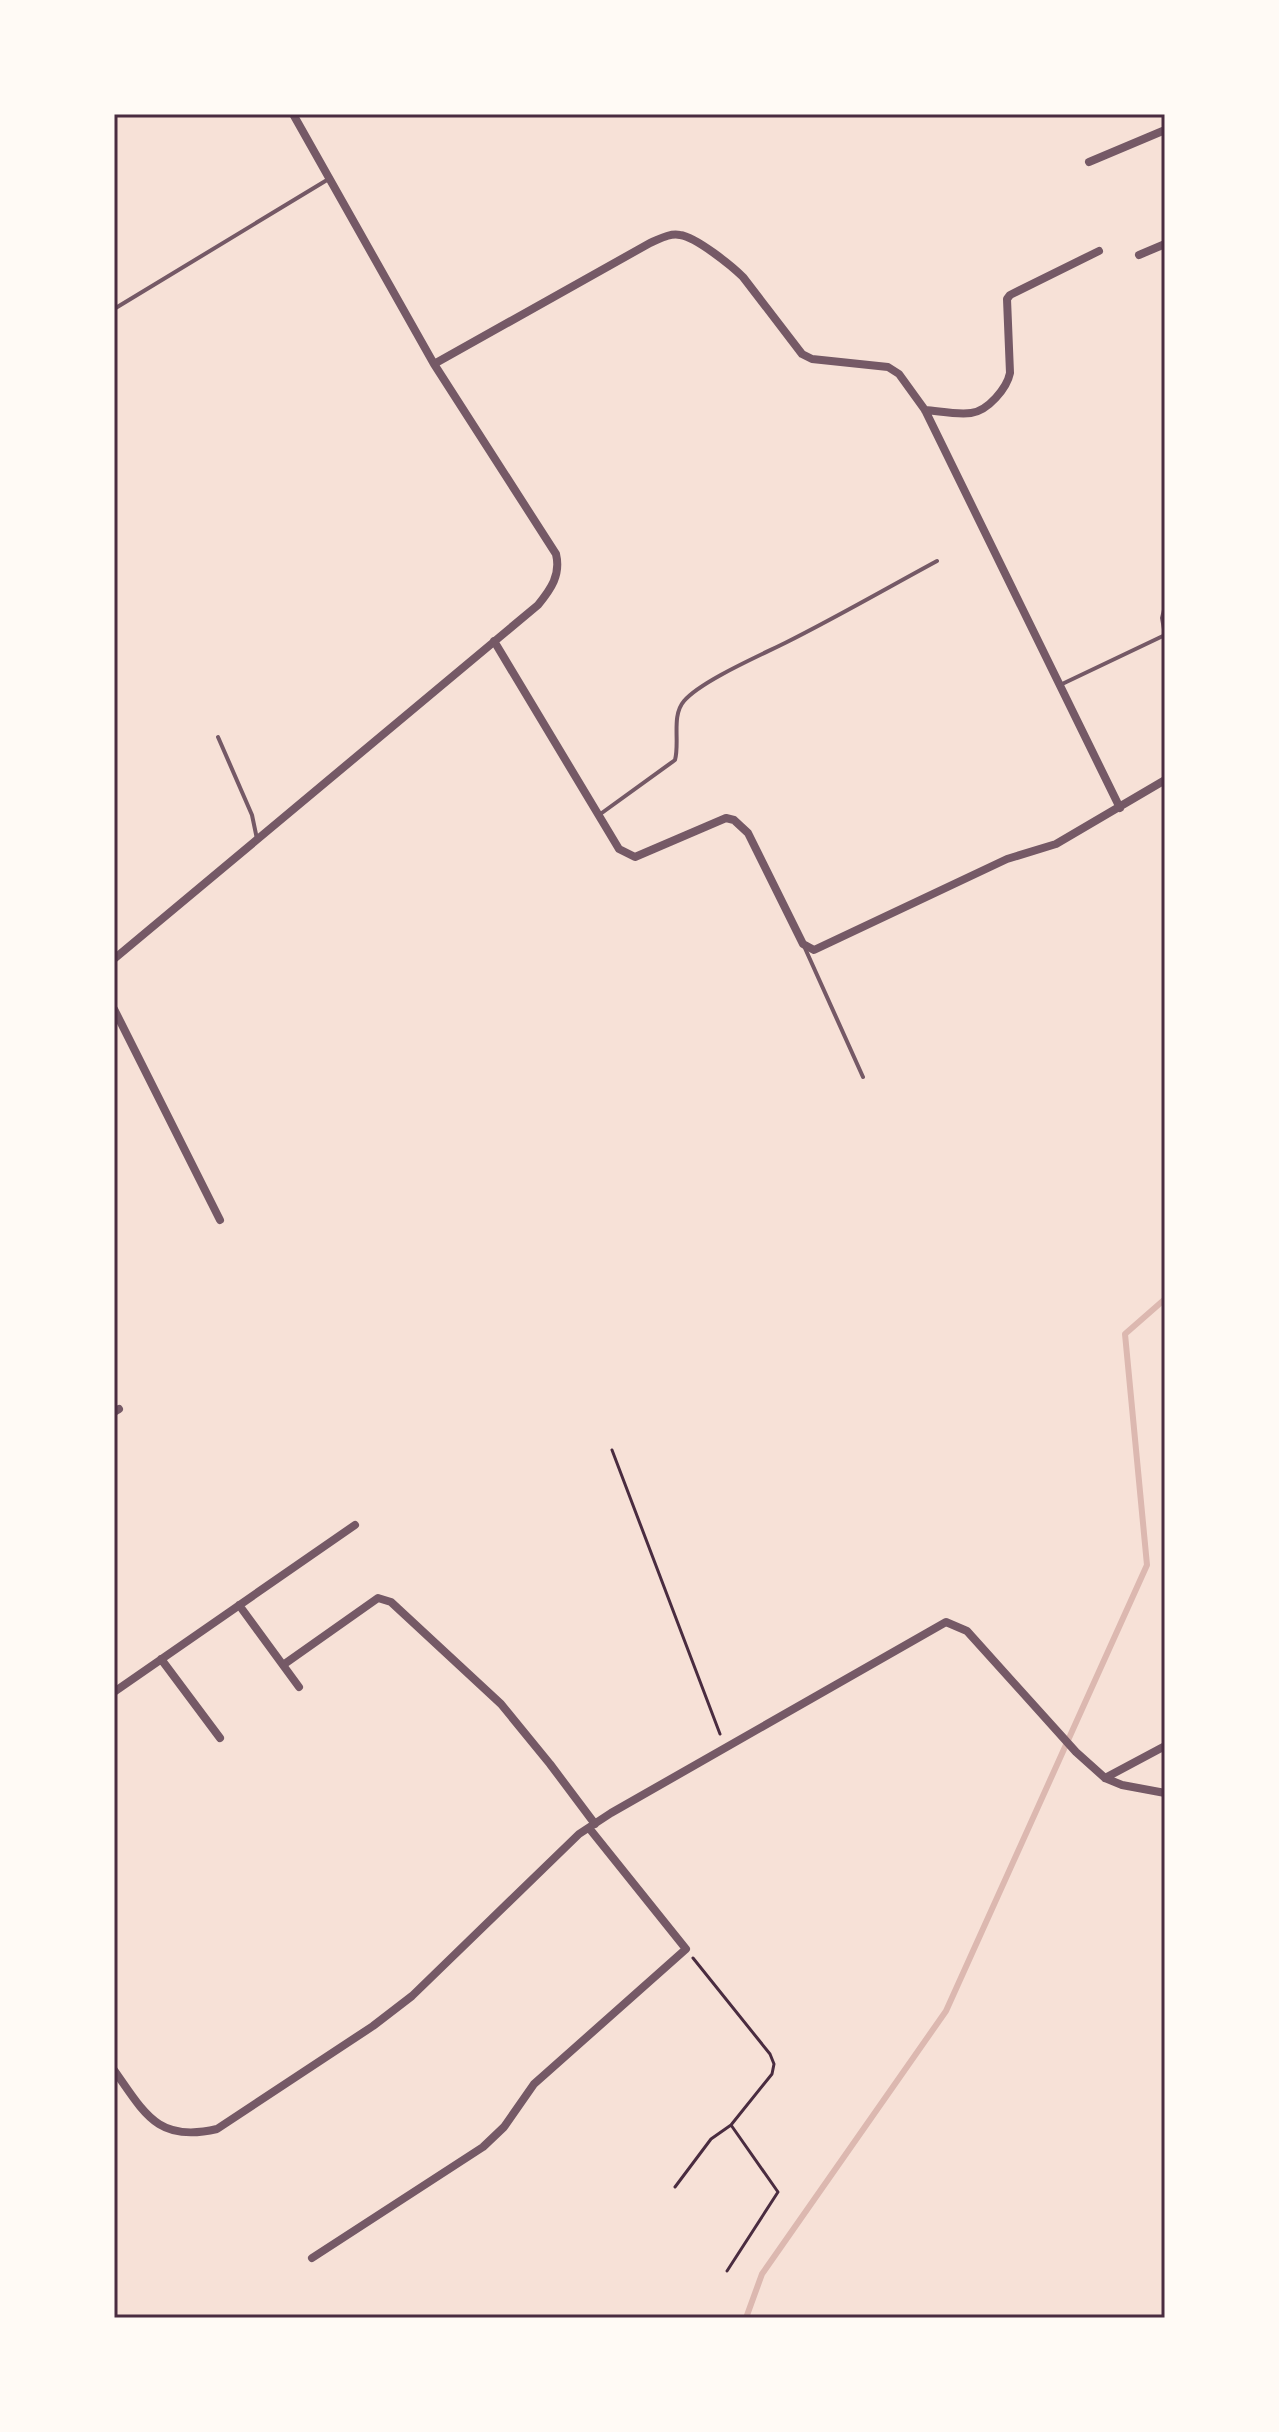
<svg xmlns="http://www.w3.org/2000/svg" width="1279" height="2432" font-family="'Work Sans',sans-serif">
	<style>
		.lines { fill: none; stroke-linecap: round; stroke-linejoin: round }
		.stream { stroke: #dcb8b0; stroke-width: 6 }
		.path { stroke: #4a2c40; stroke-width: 3 }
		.service { stroke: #755966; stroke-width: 4 }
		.minor { stroke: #755966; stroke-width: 8 }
		.neatline { fill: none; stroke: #4a2c40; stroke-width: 3 }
	</style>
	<rect width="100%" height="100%" fill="#f7e1d7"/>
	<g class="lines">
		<path class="stream" d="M746,2318L762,2274L946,2011L1147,1565L1125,1334L1165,1299"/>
		<path class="path" d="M612,1450L720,1734
			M693,1958L770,2054L774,2064L772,2074L731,2125L778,2192L727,2271
			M675,2187L711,2139L731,2125"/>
		<path class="service" d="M114,309L327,180
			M1165,635L1162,618L1165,606
			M1060,685L1165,635
			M218,737L252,815L257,839
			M599,815L675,760C680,742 671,716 684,701C701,681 761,655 785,643C837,617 887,588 937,561
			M804,946L863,1077"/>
		<path class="minor" d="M1089,162L1165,130
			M1139,255L1165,244
			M434,364L650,243C660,239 669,233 680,235C696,237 732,266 743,277L802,354L812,359L888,367L899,374L925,410L1120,808
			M925,410C939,411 957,415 971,413C988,411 1007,388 1010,373L1007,299L1010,295L1099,251
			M494,641L619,849L635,857L726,818L734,820L748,833L803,944L814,950L1007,859L1056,844L1165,780
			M114,959L538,605C551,589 561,575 556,554L434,364L293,114
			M114,1009L220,1220
			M114,1412L119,1409
			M239,1605L299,1687
			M161,1659L220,1738
			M283,1665L378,1598L391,1602L501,1704L550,1764L595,1824
			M114,1692L355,1525
			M1105,1778L1165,1746
			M114,2070C145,2114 158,2143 217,2129L373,2026L412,1996L579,1834L611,1813L946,1622L967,1631L1076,1752L1105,1778L1122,1785L1165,1793
			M312,2258L483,2147L504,2127L534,2084L686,1949L589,1828"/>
	</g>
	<rect width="1279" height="2432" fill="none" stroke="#fffaf5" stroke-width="232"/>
	<rect x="116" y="116" width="1047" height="2200" class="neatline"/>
</svg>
